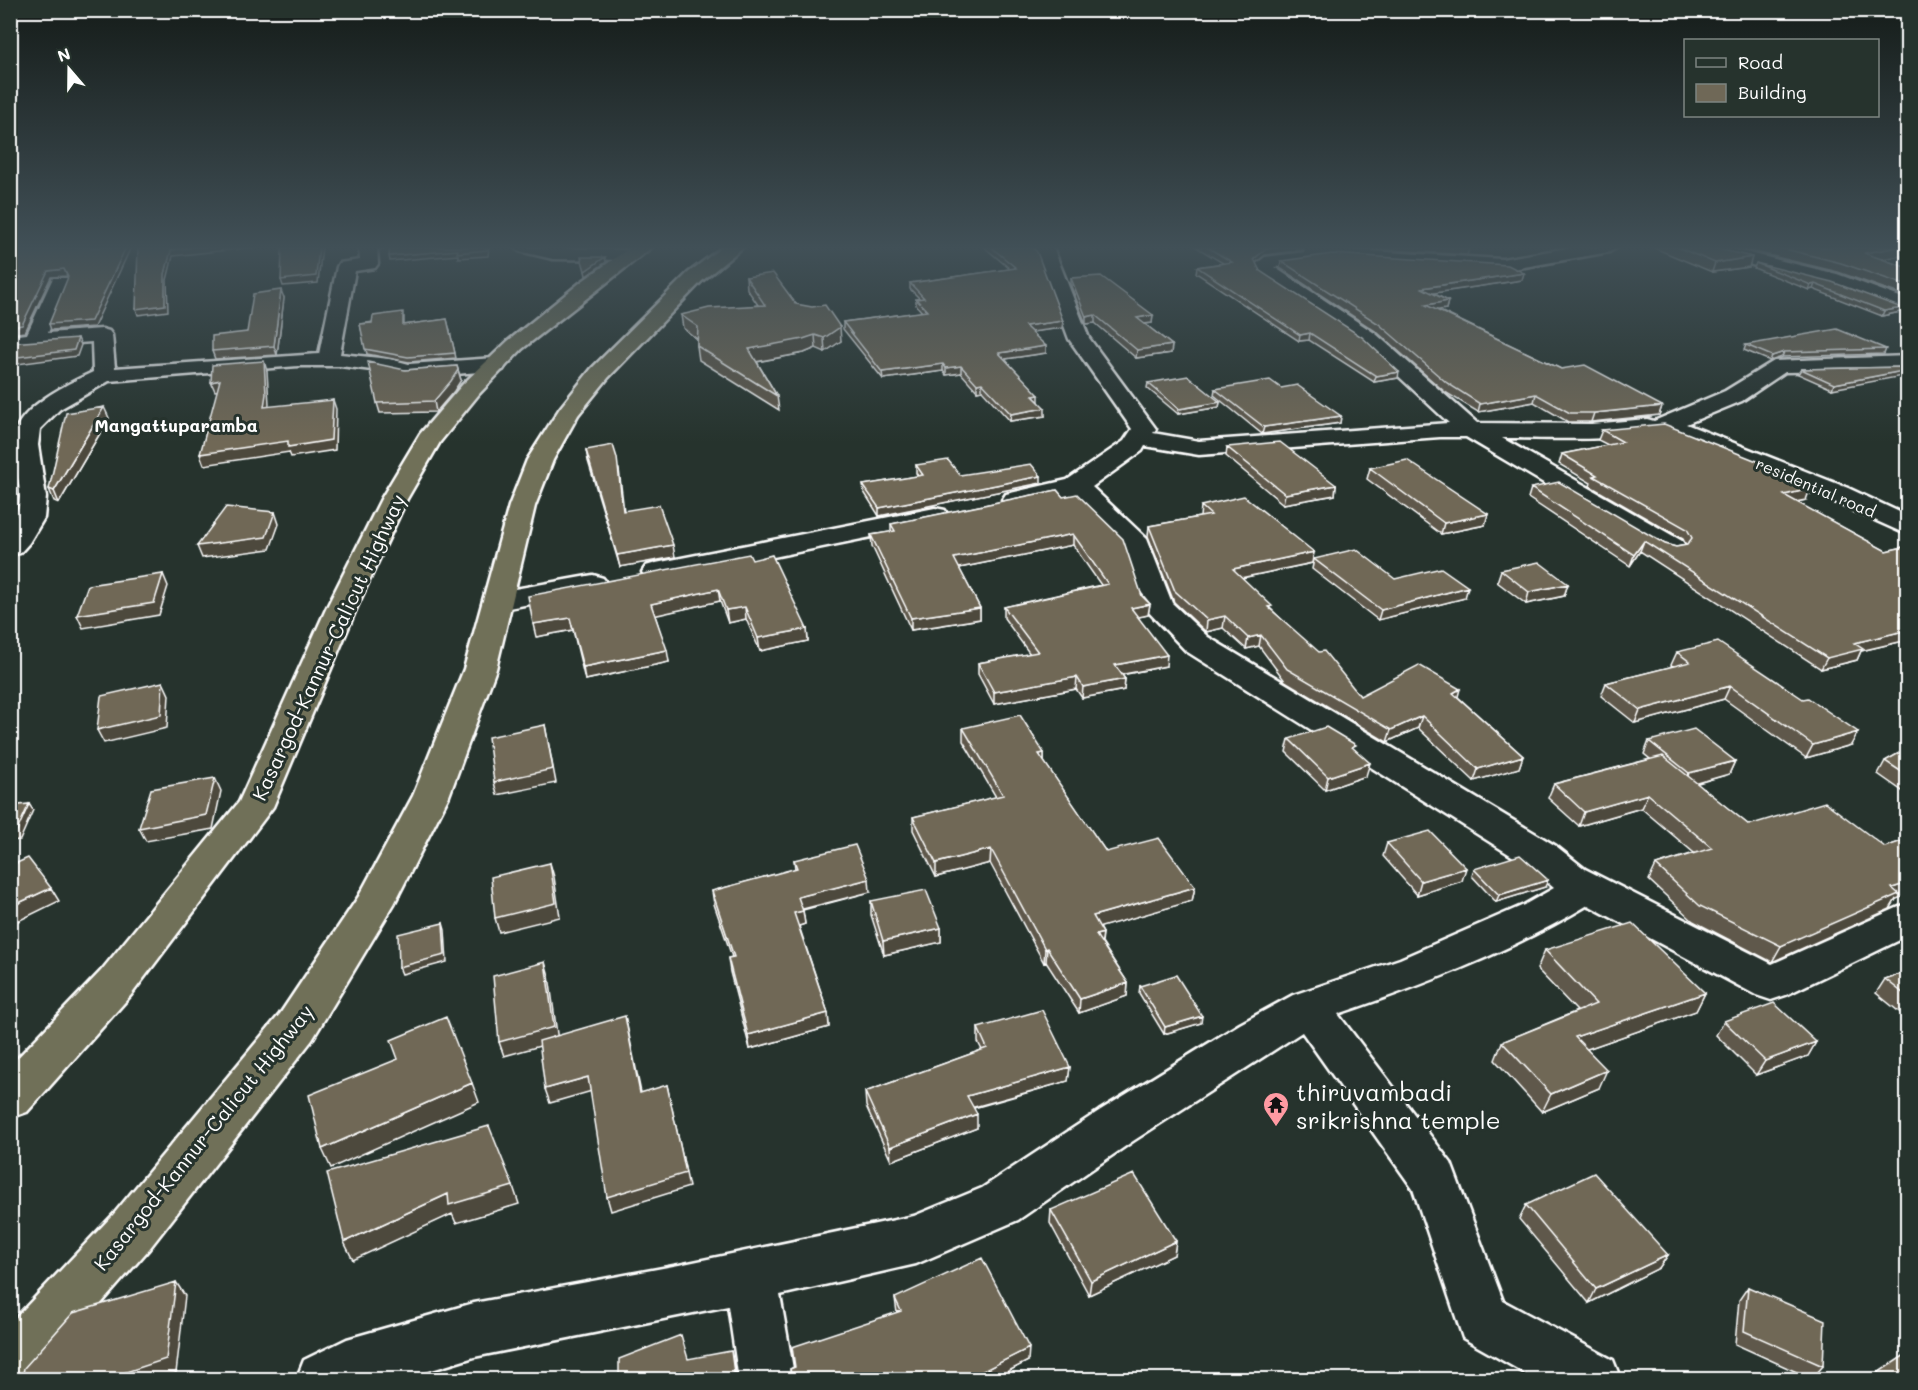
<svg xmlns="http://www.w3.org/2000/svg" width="1918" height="1390" font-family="Mali,sans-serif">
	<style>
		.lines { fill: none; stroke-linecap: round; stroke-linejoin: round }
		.minor-casing { stroke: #fff; stroke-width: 5 }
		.highway-casing { stroke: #fff; stroke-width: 5 }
		.minor { fill: #26332d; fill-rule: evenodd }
		.highway { fill: #706f59; fill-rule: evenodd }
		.wall { fill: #5f594b; stroke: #fff; stroke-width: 1.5 }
		.shaded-wall { fill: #4e493d; stroke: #fff; stroke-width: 1.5 }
		.building { fill: #6f6857; stroke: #fff; stroke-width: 1.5 }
		.labels { text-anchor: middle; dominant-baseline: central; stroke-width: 6; stroke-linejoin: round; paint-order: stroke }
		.far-street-label { font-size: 16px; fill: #fff; stroke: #26332d }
		.far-quarter-label { font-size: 18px; font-weight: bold; fill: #fff; stroke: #26332d }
		.street-label { font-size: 20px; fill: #fff; stroke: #26332d }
		.near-poi-label { font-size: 24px; fill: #fff; stroke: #26332d; text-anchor: start }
	</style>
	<rect width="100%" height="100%" fill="#26332d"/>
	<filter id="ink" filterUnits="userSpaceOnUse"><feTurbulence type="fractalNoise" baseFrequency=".0167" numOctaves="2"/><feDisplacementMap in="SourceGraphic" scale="12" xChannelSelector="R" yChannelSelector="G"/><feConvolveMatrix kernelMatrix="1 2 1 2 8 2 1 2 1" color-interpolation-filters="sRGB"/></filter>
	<g filter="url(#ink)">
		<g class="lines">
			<defs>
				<path id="minor" d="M359,247H377L378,264L375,268L355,271L340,354L390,359L409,364L495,358L503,360L506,365L503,370L408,378L388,372L340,366H298L109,381L60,409L40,429L38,445L46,497L44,518L29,543L20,553L10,555C10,548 9,540 10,532C12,520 20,510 20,497C20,478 13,461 13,442C14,409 67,384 93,372L92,342L10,348V336L27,334L53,278H67L69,282L48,333L102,329L109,331L112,335L115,368L319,354L337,267L339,263L360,260Z
					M516,247L631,250L637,251L640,255L637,259L631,260L553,259L519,251Z
					M1035,247H1053L1089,338L1156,429L1153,433L1199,441L1449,423L1362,342L1260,275L1255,265L1265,257L1305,252L1304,247L1502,259L1574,247H1618L1609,252L1502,271L1331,259L1274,267L1376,334L1477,423L1591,424L1647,419L1654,421L1725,391L1774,361L1908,356V370L1785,372L1742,401L1686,424L1848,488L1908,516V535L1830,500L1657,429C1634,443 1532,438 1502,438L1682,541L1686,547L1682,553L1672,555L1662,553L1466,437H1440L1199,455L1145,446L1142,451L1092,487L1147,539L1172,603L1208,637L1556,846L1585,869L1772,964L1908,903V936L1786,995L1771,1000L1756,995L1588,905C1509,952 1424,985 1338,1014L1451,1163L1503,1301L1613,1360L1621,1380H1537L1463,1338L1413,1189L1302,1032L1133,1141L1018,1220L916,1264L780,1295L795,1380H739L728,1306L474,1357L399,1380H296L304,1360L347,1339L474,1303L679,1265L914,1216L982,1188L1099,1111L1240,1024L1293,995L1400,959L1524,905L1554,888L1528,866L1186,651L1143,606L1124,548L1070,495L1015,508L1006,506L1002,500L1006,494L1067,480L1124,441L1132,429L1069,339Z
					M1691,247H1724L1837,274L1908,300V313L1831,284L1694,251Z
					M935,508L945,510L948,516L945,522L656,581L646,578L642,572L646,566L656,563Z
					M593,575L603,578L608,584L603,590L498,610L487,607L483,601L487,595L498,592Z"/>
				<path id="highway" d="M631,247H652L522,349L479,394L440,442L407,499L357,607L273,807L131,995L27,1112L10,1118V1066L101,971L239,802L327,607L381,499L420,434L463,384L508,341L581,282Z
					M722,247H743L702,281L608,378L578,415L553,460L535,506L496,669L449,796L394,904L312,1040L149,1249L34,1380H10V1324L113,1215L280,1014L359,896L413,796L464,669L509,506L527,460L560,408L592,368L688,273Z"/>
			</defs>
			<use href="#minor" class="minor-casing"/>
			<use href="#highway" class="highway-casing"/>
			<use href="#minor" class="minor"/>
			<use href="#highway" class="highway"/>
		</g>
		<path class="wall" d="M984,247H1031L1062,328L1031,332L1046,353L1005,359L1039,402L1045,416L1010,421L982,390L977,391L961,373L946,375L943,371L883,379L843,329V322L922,312L916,305V299L919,298L910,289V283L1010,269Z
			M1196,247H1303L1302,250L1265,255L1255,262L1260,271L1398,378L1374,382L1309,340L1299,341L1196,273L1197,267L1223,263Z
			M1348,247H1466L1469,249L1467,255Z
			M1652,247H1710L1752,257L1749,267L1712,272Z
			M1735,247H1908L1881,259L1908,268V297L1838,272Z
			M1281,261L1522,280L1433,293L1448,301L1446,309L1438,310L1561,369L1662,406L1659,415L1591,422H1568L1534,402L1478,412L1445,392L1377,332L1280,268Z
			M1756,263L1900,312L1882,316L1813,289L1809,290L1754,268Z
			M746,277L796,304L841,341L825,352L816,348L804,353L757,362L777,396L779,410L699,360L697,346V339L683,328L681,315L758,305L747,289Z
			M1071,278L1153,315L1152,323L1145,324L1172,345L1171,353L1136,358L1095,323L1086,324L1071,286Z
			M284,298L277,355L215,359L212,351L247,332Z
			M404,317V325L447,319L456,358L409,362L367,354L360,324Z
			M1746,345L1886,349L1884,354L1782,357L1770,361L1744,350Z
			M457,366L461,380L454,391L436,412L380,413L377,403L405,370Z
			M1908,367L1832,389L1798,374L1801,369Z
			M1148,383L1220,402L1219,407L1178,414L1147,388Z
			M1281,388L1341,416L1340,423L1262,434L1214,395L1215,389Z
			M109,418L59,503L54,501L49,489Z
			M1602,430L1806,500L1796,502L1886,551L1908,546V640L1861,651L1857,660L1821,669L1640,551L1630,566L1528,498L1531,488L1665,544L1676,547L1686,545L1683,539L1590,486L1591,483L1559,464L1562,454L1608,445L1598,440Z
			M1227,447L1336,485L1335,495L1283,504L1226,456Z
			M586,450L619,469L624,511L675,557L620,567L588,461Z
			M916,465L960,475L1041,483L879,516L864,492L863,485L918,476L916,473Z
			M1370,468L1488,514L1485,525L1441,534L1367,479Z
			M1057,490L1150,604L1148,615L1138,617L1166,666L1122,675L1125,679L1124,690L1082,698L1076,689L994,704L978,674V663L1030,654L1004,618V607L1101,585L1073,545L959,568L980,608V619L911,630L872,546L871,535L891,532V524Z
			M1201,506L1314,552L1312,563L1242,578L1271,609L1360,696L1458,697L1523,756L1519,768L1474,781L1418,728L1387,742L1285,681L1259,646L1246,649L1223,628L1206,632L1174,602L1148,536L1149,526L1200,517Z
			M1314,559L1395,579L1465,598L1378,620L1312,569Z
			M752,560L807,629L808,641L760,651L746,619L728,623L720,601L655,615L669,662L585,680L573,630L536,637Z
			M1501,570L1568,584L1564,596L1526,604L1497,582Z
			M1677,652L1851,745L1806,758L1724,699L1635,723L1601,696L1606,683L1674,666L1671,665Z
			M963,728L1044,753V762L1106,852L1195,887L1192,901L1100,927L1103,933L1102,943L1128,983L1127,996L1079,1013L1046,962L1044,963L990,863L936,877L913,830V817L996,797L963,741Z
			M1289,739L1355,750L1366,776L1325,790L1286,752Z
			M1649,741L1735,761L1729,774L1696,783L1749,825L1885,847L1908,839V895L1896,899L1890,909L1772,962L1693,921L1649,880L1656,865L1694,853L1641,808L1579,826L1548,798L1554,784L1650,759L1644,754Z
			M1908,748V795L1878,774L1885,761Z
			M1387,843L1462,881L1417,895L1383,856Z
			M794,860L870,892L803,910L805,924L799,926L828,1013L829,1027L750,1049L730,972L728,958L732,957L714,904L712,891L795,869Z
			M1474,869L1545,887L1496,902L1472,876Z
			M871,901L941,928V942L884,955L871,915Z
			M1545,950L1705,993L1696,1011L1587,1049L1599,1088L1542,1112L1495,1060L1502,1042L1577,1011L1537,969Z
			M1908,971V1019L1876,993L1885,979Z
			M1140,986L1201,1023L1164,1034L1139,993Z
			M1724,1021L1816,1042L1808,1056L1756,1075L1716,1035Z
			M978,1028L1070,1067L1068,1081L974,1108L977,1128L891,1161L866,1106L865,1092L982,1050L978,1042Z
			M1526,1205L1668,1255L1659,1268L1589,1303L1519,1219Z
			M1051,1210L1176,1241L1174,1255L1089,1295L1050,1223Z
			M1748,1287L1823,1366L1812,1379L1735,1344L1739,1300Z
			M895,1298L1028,1361L991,1380H791L790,1369L897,1313Z"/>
		<path class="shaded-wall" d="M126,247H131L94,327L51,330L49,324Z
			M193,247H256L173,256L167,280L168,311L138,315L136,309L165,274L171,250Z
			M319,247H322L318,283L283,286L281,280Z
			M379,247H393V248L379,250Z
			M487,247H489L488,256L458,258V255L390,261L389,256Z
			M1278,247H1303L1302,250L1265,255L1253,265L1254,259L1266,249Z
			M1899,247H1908V255L1860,262L1864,253Z
			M605,257L606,262L586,276L585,271Z
			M1752,257L1749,267L1712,272L1715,263Z
			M64,269L67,276L51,277L25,332L10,334V327L48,271Z
			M1524,273L1522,280L1421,295L1422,288Z
			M1815,284L1813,289L1809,290L1811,285Z
			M281,290L284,298L277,355L274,346Z
			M1448,301L1446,309L1425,312L1426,305Z
			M1902,308L1900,312L1882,316L1884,311Z
			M1095,315V323L1086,324V317Z
			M1153,315L1152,323L1136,325L1137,318Z
			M1063,321L1062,328L1024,333L1025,326Z
			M840,327L841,341L825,352L824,338Z
			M1310,333L1309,340L1299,341L1300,335Z
			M815,335L816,348L804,353L750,363L749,349Z
			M78,338L81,345L77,356L10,365V358Z
			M1172,345L1171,353L1136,358L1137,350Z
			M1046,346V353L999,360V353Z
			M1784,352L1782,357L1770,361L1772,356Z
			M264,361L267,371L269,404L267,417L264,407Z
			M943,364V371L883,379L882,372Z
			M961,366V373L946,375V368Z
			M458,370L461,380L454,391L436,412L434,401Z
			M1908,370V375L1832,389L1834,384Z
			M1399,372L1398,378L1374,382L1376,376Z
			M220,380L223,390L215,391L211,382Z
			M982,383V390L977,391V384Z
			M1536,394L1534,402L1478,412L1480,404Z
			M1039,395V402L1033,396Z
			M333,400L336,409L335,450L291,457L289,452L204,465L200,454Z
			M1220,402L1219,407L1178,414L1179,409Z
			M1662,406L1659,415L1591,422L1594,413Z
			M104,407L109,418L59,503L54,491Z
			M1045,408V416L1010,421L1011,414Z
			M1341,416L1340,423L1262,434L1264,427Z
			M1041,476V483L879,516V508Z
			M1336,485L1335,495L1283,504L1285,494Z
			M1810,489L1806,500L1779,505L1784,495Z
			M275,512L279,524L270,549L202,558L197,546Z
			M1488,514L1485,525L1441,534L1444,523Z
			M1073,534V545L954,569V558Z
			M1644,541L1640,551L1630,566L1634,555Z
			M673,545L675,557L620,567L617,555Z
			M1314,552L1312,563L1231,580L1233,569Z
			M163,574L168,586L159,615L83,628L77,615Z
			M1568,584L1564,596L1526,604L1529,592Z
			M1468,587L1465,598L1378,620L1381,610Z
			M718,589L720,601L653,616L651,604Z
			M1150,604L1148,615L1130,619L1131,608Z
			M745,607L746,619L728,623L726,610Z
			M980,608V619L911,630V618Z
			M1225,616L1223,628L1206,632L1207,620Z
			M570,618L573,630L536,637L533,624Z
			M807,629L808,641L760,651L758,638Z
			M1908,630V640L1861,651L1857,660L1821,669L1827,658L1854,643Z
			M1261,635L1259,646L1246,649L1248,638Z
			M667,650L669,662L585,680L583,667Z
			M1167,655L1166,666L1114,676L1115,665Z
			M1077,677L1076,689L994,704V692Z
			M1125,679L1124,690L1082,698L1083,687Z
			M163,682L169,695L167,728L104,743L97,730Z
			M1730,686L1724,699L1635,723L1640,710Z
			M1460,689L1457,700L1453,693Z
			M1422,716L1418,728L1387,742L1391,730Z
			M545,725L556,783L497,795L494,782Z
			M1858,732L1851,745L1806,758L1813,745Z
			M1044,753V766L1039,754Z
			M1523,756L1519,768L1474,781L1478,769Z
			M1735,761L1729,774L1684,787L1689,773Z
			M1370,763L1366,776L1325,790L1328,777Z
			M215,778L221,791L213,829L146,841L139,828Z
			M1648,794L1641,808L1579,826L1584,812Z
			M29,804L33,810L20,840L10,841V834Z
			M991,849L990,863L936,877V863Z
			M550,863L554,877L560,917L499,932L495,918Z
			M1466,868L1462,881L1417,895L1421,881Z
			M869,879L870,892L799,910L798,897Z
			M1548,880L1545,887L1496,902L1499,895Z
			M1908,883V895L1896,899L1890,909L1772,962L1781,946L1892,888Z
			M1195,887L1192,901L1091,930L1093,916Z
			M51,888L59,901L10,925V907Z
			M803,911L805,924L796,927L794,913Z
			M443,923L445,930L447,962L402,974L399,967Z
			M941,928V942L884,955L883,941Z
			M1103,933L1101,946L1096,935Z
			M1047,948L1046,962L1044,963L1045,949Z
			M545,962L549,976L558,1041L504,1056L499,1042Z
			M1128,983L1127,996L1079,1013L1080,999Z
			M1705,993L1696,1011L1567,1056L1575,1037Z
			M828,1013L829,1027L750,1049L748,1035Z
			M625,1016L628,1030L644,1107L640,1093Z
			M1202,1016L1201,1023L1164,1034L1165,1027Z
			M1816,1042L1808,1056L1756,1075L1765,1061Z
			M1070,1067L1068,1081L967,1109V1096Z
			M1607,1070L1599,1088L1542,1112L1551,1094Z
			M588,1077L592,1091L550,1103L545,1089Z
			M472,1083L479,1102L331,1168L322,1149Z
			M667,1085L689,1187L611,1211L607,1197Z
			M977,1114V1128L891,1161L890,1147Z
			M513,1186L519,1204L456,1223L452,1214L353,1260L344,1242L448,1194Z
			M1176,1241L1174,1255L1089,1295L1091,1281Z
			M1668,1255L1659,1268L1589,1303L1596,1289Z
			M176,1282L185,1296L176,1373L154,1380H102Z
			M1029,1348L1028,1361L991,1380H965Z
			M731,1351L734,1364L736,1380H735Z"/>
		<path class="building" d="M10,247H126L91,321L49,324L68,277L64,269L48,271L22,325L10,327Z
			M138,247H193L171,250L165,274V305L136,309Z
			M282,247H319L316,276L281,280Z
			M390,247H487V250L457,253L458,250L389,256Z
			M991,247H1031L1037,252L1063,321L1025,326L1046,346L999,353L1039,395L1033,396L1045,408L1011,414L982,383L977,384L961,366L946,368L943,364L882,372L843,322L927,311L916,299L924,298L910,283L1016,268Z
			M1207,247H1278L1266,249L1254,259L1260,271L1362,337L1399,372L1376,376L1310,333L1300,335L1197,267L1232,262Z
			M1445,247H1466L1469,249Z
			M1677,247H1710L1752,257L1715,263Z
			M1777,247H1899L1864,253L1908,268V286L1841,263Z
			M1332,254L1508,265L1524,273L1422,288L1448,301L1426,305L1561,369L1585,365L1662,406L1594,413H1570L1536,394L1480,404L1447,383L1379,324L1281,261Z
			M581,257H605L585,271Z
			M1756,263L1832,282L1902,308L1884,311L1815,284L1811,285Z
			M773,273L796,304L812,307L825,305L840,327L824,338L815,335L803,339L749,349L777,396L697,346L698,327L681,315L709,308L765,305L746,277Z
			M1101,276L1153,315L1137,318L1172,345L1137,350L1095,315L1086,317L1071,278Z
			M281,290L274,346L212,351V336L247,332L253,294Z
			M403,312V325L447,319L455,353L408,357L365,349L360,324L372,323L373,316Z
			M1837,329L1886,349L1784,352L1772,356L1746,345Z
			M78,338L74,350L10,358V343Z
			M264,361L266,394L264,407L333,400L331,440L288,447V441L200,454L220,380L211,382L212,365Z
			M368,362L405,370L457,366L458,370L451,381L434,401L377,403Z
			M1908,367V370L1834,384L1801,369Z
			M1188,376L1220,402L1179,409L1148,383Z
			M1270,380L1281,388L1297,385L1341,416L1264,427L1215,389Z
			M104,407L54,491L49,489L66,413Z
			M1664,424L1757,461L1810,489L1784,495L1886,551L1908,546V630L1854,643L1863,649L1827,658L1644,541L1634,555L1531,488L1559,482L1665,544L1676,547L1687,545L1692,538L1687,529L1593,476L1597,475L1562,454L1623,442L1602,430Z
			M1280,442L1336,485L1285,494L1227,447Z
			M613,445L617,458L623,511L659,505L673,545L617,555L586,450Z
			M948,460L960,475L1031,464L1041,476L879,508L863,485L923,475L916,465Z
			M1407,460L1488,514L1444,523L1370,468Z
			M1057,490L1063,497L1077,494L1123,539L1142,596L1150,604L1131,608L1167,655L1115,665L1125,679L1083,687L1077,677L994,692L978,663L1038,652L1004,607L1108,584L1073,534L954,558L980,608L911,618L871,535L895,531L891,524Z
			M1244,496L1314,552L1233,569L1272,606L1268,607L1319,652L1324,651L1360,696L1419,665L1460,689L1453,693L1523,756L1478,769L1422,716L1391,730L1287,669L1261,635L1248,638L1225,616L1207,620L1175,591L1149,526L1211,515L1201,506Z
			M226,507L275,512L266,537L197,546Z
			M1356,549L1395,579L1441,568L1468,587L1381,610L1314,559Z
			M749,554L752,560L772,555L807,629L758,638L745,607L726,610L718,589L651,604L667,650L583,667L570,618L533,624L528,596Z
			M1539,562L1568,584L1529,592L1501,570Z
			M163,574L154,603L77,615L88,585Z
			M1718,642L1803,699L1808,698L1858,732L1813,745L1730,686L1640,710L1606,683L1690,662L1677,652Z
			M163,682L161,715L97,730L101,696Z
			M1020,715L1044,753L1039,754L1106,852L1159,838L1195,887L1093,916L1103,933L1096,935L1128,983L1080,999L1047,948L1045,949L991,849L936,863L913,817L1003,795L963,728Z
			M545,725L553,769L494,782L488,737Z
			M1326,727L1356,745L1352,747L1370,763L1328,777L1289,739Z
			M1694,729L1735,761L1689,773L1649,741Z
			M1908,748V776L1885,761Z
			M1663,756L1749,825L1825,802L1885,847L1908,839V883L1892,888L1899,894L1781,946L1700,906L1656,865L1712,848L1648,794L1584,812L1554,784Z
			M215,778L206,815L139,828L151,789Z
			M29,804L16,833L10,834V806Z
			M1430,831L1466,868L1421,881L1387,843Z
			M855,845L869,879L798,897L803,911L794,913L828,1013L748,1035L728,958L734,957L712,891L797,868L794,860Z
			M1520,855L1548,880L1499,895L1474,869Z
			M28,858L51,888L10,907V866Z
			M550,863L556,903L495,918L491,877Z
			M926,890L941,928L883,941L871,901Z
			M443,923L445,955L399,967L398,934Z
			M1632,923L1705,993L1575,1037L1607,1070L1551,1094L1502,1042L1596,1004L1545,950Z
			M545,962L554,1027L499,1042L493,976Z
			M1908,971V997L1885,979Z
			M1176,975L1202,1016L1165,1027L1140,986Z
			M1774,1003L1816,1042L1765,1061L1724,1021Z
			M1042,1010L1070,1067L967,1096L977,1114L890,1147L865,1092L987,1048L978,1028Z
			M625,1016L640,1093L667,1085L686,1173L607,1197L588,1077L545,1089L539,1041Z
			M446,1017L472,1083L322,1149L309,1095L398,1059L391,1040Z
			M489,1126L513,1186L449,1205L448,1194L344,1242L327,1173Z
			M1594,1173L1668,1255L1596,1289L1526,1205Z
			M1134,1174L1176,1241L1091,1281L1051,1210Z
			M982,1258L1029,1348L965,1380H792L790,1369L795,1367L792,1347L901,1311L895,1298Z
			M176,1282L166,1359L102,1380H22L24,1368L73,1313Z
			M1748,1287L1825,1320L1823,1366L1744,1331Z
			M681,1335L688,1359L731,1351L735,1380H619V1359Z
			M1908,1353V1380H1876L1873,1376Z
			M1415,1375L1418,1380H1406Z"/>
	</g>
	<linearGradient id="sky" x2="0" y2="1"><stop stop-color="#151c19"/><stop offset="0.56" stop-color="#415057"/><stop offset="1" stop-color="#415057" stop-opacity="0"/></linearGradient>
	<rect width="1918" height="442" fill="url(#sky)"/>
	<defs>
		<symbol id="temple-pin" viewBox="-11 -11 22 30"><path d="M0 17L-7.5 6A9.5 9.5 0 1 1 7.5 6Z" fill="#ff9aa2" stroke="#26332d"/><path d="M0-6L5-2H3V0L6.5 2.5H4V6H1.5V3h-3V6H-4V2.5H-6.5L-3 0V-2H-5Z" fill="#111"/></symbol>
	</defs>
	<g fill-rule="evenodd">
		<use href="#temple-pin" x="1261" y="1090" width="30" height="40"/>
	</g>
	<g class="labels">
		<g class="far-street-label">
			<text transform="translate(1816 487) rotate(23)">residential road</text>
		</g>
		<g class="far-quarter-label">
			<text x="176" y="425">Mangattuparamba</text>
		</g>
		<g class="street-label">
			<text transform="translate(328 647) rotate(-65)">Kasargod-Kannur-Calicut Highway</text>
			<text transform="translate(203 1137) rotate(-51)">Kasargod-Kannur-Calicut Highway</text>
		</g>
		<g class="near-poi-label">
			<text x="1296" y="1091">thiruvambadi<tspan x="1296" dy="28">srikrishna temple</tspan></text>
		</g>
	</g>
	<rect width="1918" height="1390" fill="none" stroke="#26332d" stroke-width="36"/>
	<rect x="18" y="18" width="1882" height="1354" fill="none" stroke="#fff" stroke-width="2" filter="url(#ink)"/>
	<rect x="1684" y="39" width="195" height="78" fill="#26332d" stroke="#7d8581" stroke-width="1.5"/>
	<rect x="1696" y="58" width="30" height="9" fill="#26332d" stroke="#7d8581" stroke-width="1.5"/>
	<text x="1738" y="69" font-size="18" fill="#ffffff">Road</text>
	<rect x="1696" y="84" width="30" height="18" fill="#6f6857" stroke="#7d8581" stroke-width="1.5"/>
	<text x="1738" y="99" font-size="18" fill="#ffffff">Building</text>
	<g transform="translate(69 69) rotate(340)" stroke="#26332d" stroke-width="4.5" paint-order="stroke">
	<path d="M0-4.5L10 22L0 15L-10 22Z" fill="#ffffff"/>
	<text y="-9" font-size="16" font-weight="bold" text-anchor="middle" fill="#ffffff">N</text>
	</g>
</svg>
